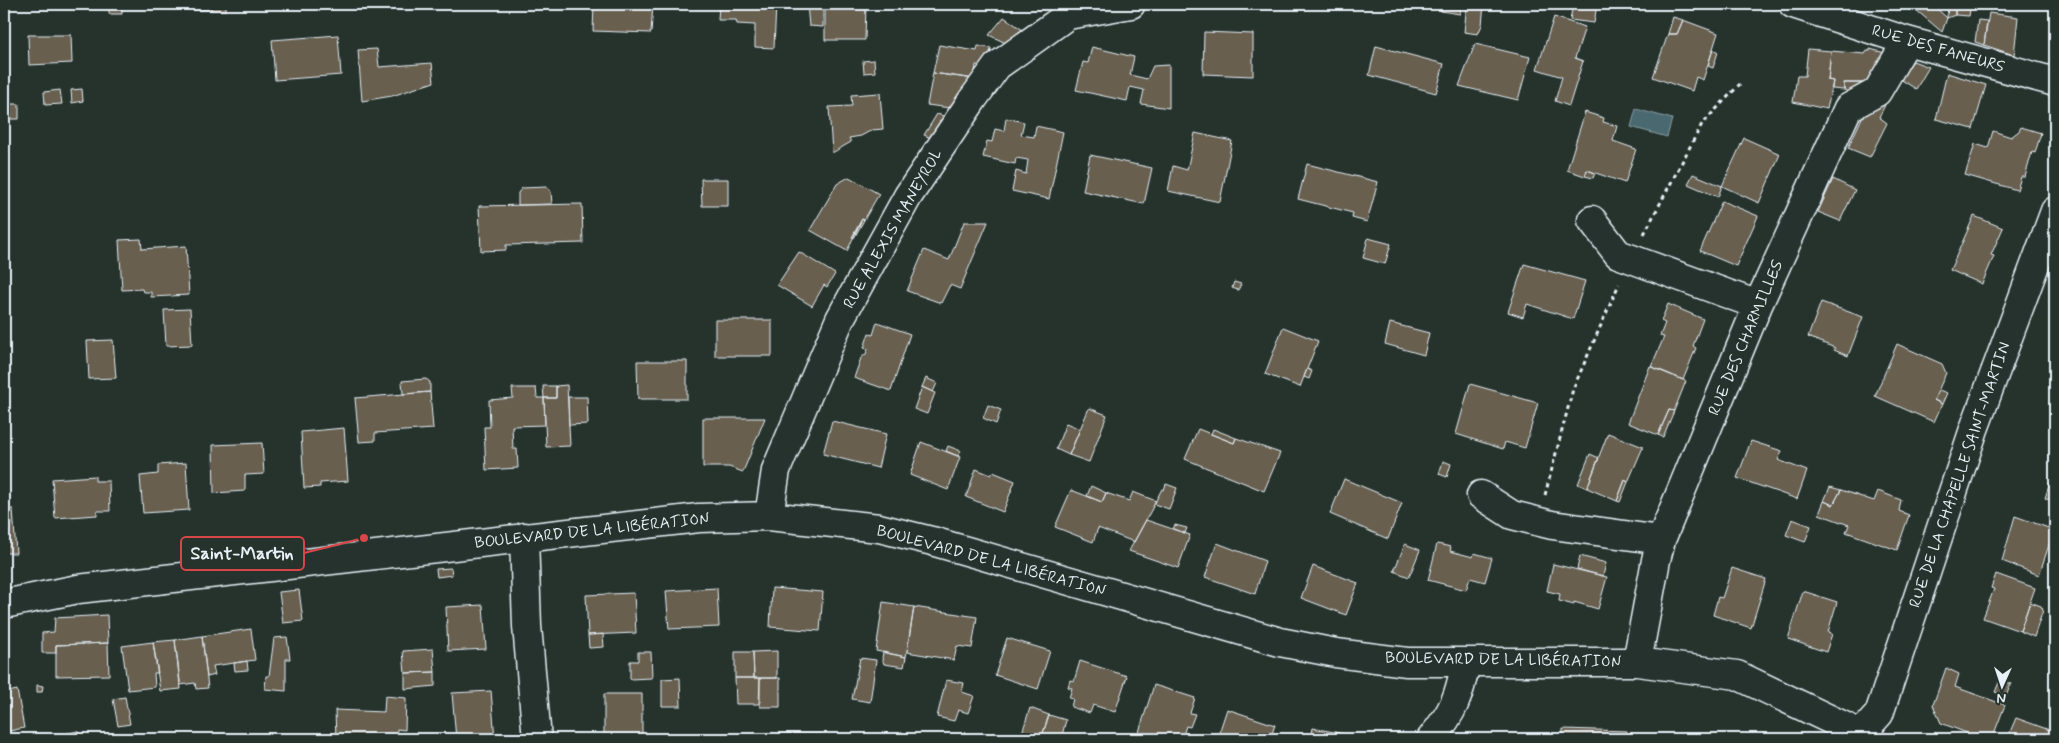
<svg xmlns="http://www.w3.org/2000/svg" width="2059" height="743" font-family="Mynerve,sans-serif">
	<style>
		.water { fill: #496770; stroke: #899ea6 }
		.building { fill: #675f50; stroke: #e8f1f8 }
		.lines { fill: none; stroke-linecap: round; stroke-linejoin: round }
		.minor-casing { stroke: #e8f1f8; stroke-width: 31 }
		.path { stroke: #e8f1f8; stroke-width: 3; stroke-dasharray: 4 4; stroke-linecap: butt }
		.minor { stroke: #26332d; stroke-width: 28 }
		.labels { text-anchor: middle; dominant-baseline: central; stroke-width: 4; stroke-linejoin: round; paint-order: stroke }
		.street-label { font-size: 16px; fill: #e8f1f8; stroke: #26332d }
		.leader { fill: none; stroke: #d94647; stroke-width: 2 }
		.callout-dot { fill: #d94647; stroke: #26332d; stroke-width: 2 }
		.callout { fill: #26332d; stroke: #d94647; stroke-width: 2 }
		.callout-label { font-size: 18px; text-anchor: middle; font-weight: bold; fill: #e8f1f8 }
	</style>
	<rect width="100%" height="100%" fill="#26332d"/>
	<filter id="ink" filterUnits="userSpaceOnUse"><feTurbulence type="fractalNoise" baseFrequency=".02" numOctaves="2"/><feDisplacementMap in="SourceGraphic" scale="10" xChannelSelector="R" yChannelSelector="G"/><feConvolveMatrix kernelMatrix="1 2 1 2 8 2 1 2 1" color-interpolation-filters="sRGB"/></filter>
	<g filter="url(#ink)">
		<path class="water" d="M1636,109L1672,119L1667,137L1631,127Z"/>
		<path class="building" d="M109,4H122V14H109Z
			M190,4H211V10H193Z
			M211,4H226V10H211Z
			M359,4H380V8H360Z
			M594,4H653L651,33L593,31Z
			M719,4H776L774,48L755,47V25L737,24L736,20H718Z
			M807,4H823V27L809,26Z
			M825,4H866L865,40H825Z
			M1442,4H1461L1460,14L1441,11Z
			M1467,4H1484L1482,25L1478,34L1464,32Z
			M1573,4H1597L1594,23L1570,20Z
			M1909,4H1932L1947,18L1942,32Z
			M1948,4H1955V15L1947,18Z
			M1955,4H1971L1969,16L1955,15Z
			M1989,13L2018,17L2014,55L1984,45Z
			M1004,17L1027,33L1012,46L989,35Z
			M1554,17L1585,27L1575,58L1583,61L1569,106L1555,101L1562,77L1537,69Z
			M1673,17L1683,20L1677,34H1668Z
			M1683,20L1718,33L1703,80L1696,77L1692,91L1653,77L1668,34H1677Z
			M1978,20L1987,21L1984,45L1975,42Z
			M1204,32L1253,34V76L1203,74Z
			M28,35H71L72,63L29,65Z
			M338,35L341,75L275,80L272,40Z
			M1475,44L1530,57L1518,100L1459,86Z
			M939,45L977,51L978,46L991,48L988,66L976,65L974,79L933,73Z
			M1376,46L1444,64L1436,93L1369,75Z
			M1092,47L1134,57L1130,75L1147,79L1153,66L1169,65V108L1141,104L1144,90L1130,87L1127,101L1076,90L1083,62L1088,63Z
			M377,49L379,67L432,63L434,82L392,96L362,101L358,50Z
			M1713,49L1718,52L1713,68L1708,66Z
			M1808,49L1831,51L1828,80L1833,81L1827,109L1793,102L1797,76H1805Z
			M1870,49L1893,55L1876,83H1844V90L1832,89L1833,81L1828,80L1831,51L1865,54L1867,51H1870Z
			M874,60L875,72L864,73L863,61Z
			M1913,61L1929,67L1916,89L1900,79Z
			M933,73L974,79L958,109L927,105Z
			M1947,73L1986,85L1973,129L1936,119Z
			M1844,83H1876L1851,93L1844,90Z
			M82,89L83,101L72,103L71,90Z
			M60,90L62,104L45,105L44,92Z
			M880,93L883,129L872,130L861,136L849,138L851,142L832,153L829,107L852,106L851,95Z
			M10,104H19V119H11Z
			M1873,104L1885,105L1879,117L1887,123L1870,157L1848,148L1867,107Z
			M1585,112L1604,118L1603,122L1617,126L1613,141L1636,149L1625,183L1587,170L1585,176L1567,170Z
			M937,114L953,119L938,141L924,135Z
			M1006,118L1024,122L1021,135L1034,137L1036,126L1063,132L1049,199L1012,191L1016,171L1026,174L1028,160L1016,158L1015,164L983,157L987,141L992,142L995,129L1004,131Z
			M2021,127L2041,133L2035,153L2032,152L2025,177H2021L2017,190L1965,175L1975,144L1988,148L1993,131L2011,137L2019,131Z
			M1195,133L1232,141L1220,202L1168,191L1173,166L1187,170Z
			M1744,138L1780,154L1759,203L1722,186Z
			M1090,155L1152,168L1144,204L1083,191Z
			M1307,164L1378,182L1367,222L1352,218L1353,213L1298,199Z
			M1587,170L1595,173L1593,178L1585,176Z
			M1693,174L1722,186L1718,197L1688,184Z
			M849,177L879,194L864,220L862,219L847,251L810,230L837,184Z
			M701,179H728V206H702Z
			M1833,179L1855,190L1840,221L1818,212Z
			M547,187L551,192L552,204L518,205V193L522,188Z
			M1722,201L1758,216L1736,266L1700,251Z
			M582,204L583,243L506,245V250L481,251L479,206Z
			M1974,216L2003,228L1991,255L1994,256L1982,284L1950,270Z
			M862,219L864,220L854,238L852,237Z
			M964,222H988L960,289L950,285L941,303L907,291L924,250L949,260Z
			M1368,238L1391,244L1385,264L1363,258Z
			M141,239L142,249L186,246L189,295L151,297V292H143L142,289L122,290L119,240Z
			M799,252L835,274L827,287L824,285L812,306L777,285Z
			M1524,264L1585,281L1573,319L1527,304L1523,317L1508,312Z
			M1234,282L1241,284L1238,290L1232,288Z
			M1821,302L1863,317L1848,356L1834,350L1835,348L1808,337Z
			M1668,304L1703,319L1693,346L1696,348L1683,380L1651,367L1664,337L1660,336L1665,323L1661,321Z
			M190,309L192,345L166,346L164,310Z
			M715,320H772V356H715Z
			M877,322L910,334L891,391L854,378L861,358L866,354L868,349L864,348L869,333L873,335Z
			M1390,323L1429,333L1424,355L1385,344Z
			M1283,327L1318,341L1300,387L1265,374Z
			M113,340L116,378L89,379L87,341Z
			M1897,344L1942,364L1946,373L1934,400L1942,404L1934,422L1875,396Z
			M637,361H687V399H638Z
			M1650,366L1686,381L1674,411L1669,410L1658,435L1628,423Z
			M1307,369L1312,371L1309,379L1304,377Z
			M926,378L937,383L933,392L922,387Z
			M426,379L430,382V392L403,394L402,381Z
			M1470,384L1538,403L1525,448L1505,442L1503,449L1456,434Z
			M567,385L570,446L546,447L544,398H556V386Z
			M543,386H556V398H544Z
			M922,387L935,393L927,414L914,409Z
			M512,388H536L537,398H544L545,425L512,426L513,449H517L518,468L486,470L484,427H490L489,400L513,398Z
			M1939,390L1947,393L1942,404L1934,400Z
			M430,392L433,429L375,433V441L359,442L355,398Z
			M568,397H587L588,424L569,425Z
			M988,405L1001,410L996,424L983,418Z
			M1089,408L1107,415L1089,462L1069,455Z
			M1669,410L1674,411L1663,437L1658,435Z
			M703,418H765L743,472L729,467H703Z
			M832,421L886,434L878,468L823,454Z
			M1066,423L1080,429L1069,455L1056,449Z
			M344,428L348,481L320,483V487L304,488L301,432Z
			M1198,429L1234,443L1236,438L1280,453L1264,491L1185,459Z
			M1213,429L1236,438L1234,443L1211,434Z
			M1608,433L1643,447L1628,482L1625,480L1617,501L1587,488Z
			M1751,441L1782,451L1778,460L1807,471L1797,499L1737,478Z
			M921,442L960,457L948,490L910,475Z
			M262,443L264,474L245,475V491L214,493L213,445Z
			M948,446L961,451L958,456L946,451Z
			M1590,454L1599,458L1587,488L1578,484Z
			M1443,461L1451,464L1447,477L1439,474Z
			M186,463L189,510L143,513L140,476L158,474V465Z
			M976,469L991,475L993,472L1015,481L1003,512L966,497Z
			M95,476V481H109L110,511H97V515L55,518L52,479Z
			M1344,479L1402,503L1388,539L1330,514Z
			M2055,479V502L2045,498L2050,483L2053,485Z
			M1625,480L1628,482L1620,502L1617,501Z
			M1166,484L1177,488L1169,509L1154,504L1162,489L1164,490Z
			M1091,486L1106,493L1102,502L1087,496Z
			M1830,487L1841,490L1833,505L1824,501Z
			M1071,490L1102,502L1106,493L1129,501L1133,492L1156,501L1134,542L1098,528L1093,542L1055,527Z
			M1841,490L1874,501L1878,491L1901,500L1899,511L1909,515L1897,550L1846,532L1849,525L1819,514L1824,501L1833,505Z
			M13,509L16,553H4V510Z
			M2015,516L2054,530L2039,575L2002,561Z
			M1792,519L1811,526L1805,542L1786,535Z
			M1146,520L1190,535L1178,568L1129,551Z
			M1175,525L1187,528L1185,533L1173,529Z
			M1217,543L1265,561L1255,594L1205,577Z
			M1405,544L1420,550L1409,577L1394,571Z
			M1437,544L1451,547L1450,551L1473,557L1474,553L1492,558L1485,582L1470,578L1466,590L1428,580Z
			M1580,556L1606,563L1603,576L1577,569Z
			M1553,564L1607,577L1598,609L1574,602V605L1559,601L1560,594L1547,591Z
			M1313,566L1358,583L1346,615L1301,598Z
			M451,568L452,575L437,577L436,569Z
			M1732,568L1766,579L1751,628L1713,615L1718,597L1722,598Z
			M1996,574L2035,588L2020,631L1983,618L1994,589L1991,588Z
			M717,588L719,627L669,629L666,591Z
			M772,588L823,592L820,631L770,627Z
			M299,590L303,621L283,623L279,592Z
			M1803,591L1837,602L1828,632L1832,634L1826,652L1788,639Z
			M634,593L636,633L588,635L586,595Z
			M883,602L914,607L906,657L876,651Z
			M2030,602L2041,606L2043,610L2034,637L2020,631Z
			M483,605L486,649L448,651L446,607Z
			M914,607L977,617L972,648L957,646L954,660L907,652Z
			M107,615L108,643L56,645V653H42V633L54,632L55,618Z
			M251,629L255,660L213,666L215,675L207,677L202,636Z
			M603,634L604,647L589,648L588,635Z
			M202,636L208,688L196,689L195,683L180,685L175,640Z
			M287,637L290,659H286V691L265,689L266,676H269L274,638Z
			M1007,638L1050,651L1038,689L995,675Z
			M175,640L181,689L160,691L153,642Z
			M153,642L158,673H154L155,687L128,690L122,646Z
			M108,643L109,675L56,676V645Z
			M433,649L435,672L405,673L403,651Z
			M777,651V678H754L753,652Z
			M638,652H651L652,678L630,679V661H638Z
			M735,652H753L754,678H735Z
			M883,652L906,657L904,667L884,664L882,658Z
			M860,658L876,660L870,702L852,699Z
			M247,661L248,670L235,671L234,663Z
			M1080,661L1127,676L1115,712L1093,705L1090,713L1071,707L1073,699L1069,698L1072,688L1068,687L1070,680L1074,681Z
			M1946,668L1959,674L1955,687L2005,705L1992,739H1982L1941,723L1933,705Z
			M435,672V686L405,689V673Z
			M680,678L681,706H662V679Z
			M735,678H760L759,704H736Z
			M760,678H780V707H760Z
			M946,680L964,683L962,692L974,696L968,713L958,710L954,721L937,717Z
			M2000,680L2011,684L2006,696L1995,692Z
			M37,685L43,686L42,692H37Z
			M1154,685L1195,698L1190,713L1195,714L1190,727L1186,726L1183,735L1180,734L1179,739H1149L1138,735Z
			M17,690L24,728L4,732V693Z
			M491,691L495,739H456L452,693Z
			M604,694H642V739H604Z
			M385,696L406,698L405,730L397,729L396,739H336L335,710L384,712Z
			M125,697L130,724L118,726L113,699Z
			M1030,708L1049,715L1041,739L1022,733Z
			M1227,709L1275,725L1270,739H1217Z
			M1049,715L1066,720L1061,739H1041Z
			M2016,718L2055,732V739H2007Z
			M1313,728L1360,737L1359,739H1311Z
			M1563,729L1627,731L1625,739H1563Z
			M78,731L80,739H41Z
			M279,734L280,739H269L268,736Z
			M773,734H822V739H774Z"/>
		<g class="lines">
			<defs>
				<path id="minor" d="M1793,4L1907,41L2055,82
					M1592,220L1618,254L1758,305
					M1481,495L1512,515L1552,525L1661,540
					M769,516L776,470L840,319L908,196L973,99L997,66L1068,15L1131,4
					M524,537L527,626L537,739
					M4,604L78,589L699,518L769,516L879,528L932,541L1280,642L1336,653L1407,662H1637L1737,675L1871,739
					M1637,662L1656,560L1661,540L1758,305L1848,108L1877,92L1907,41
					M1861,734L1879,714L1974,429L2055,211
					M1431,739C1454,711 1459,697 1466,662"/>
			</defs>
			<use href="#minor" class="minor-casing"/>
			<path class="path" d="M1644,234L1702,124L1740,84
				M1545,495L1573,389L1619,284"/>
			<use href="#minor" class="minor"/>
		</g>
	</g>
	<g class="labels">
		<g class="street-label">
			<text transform="translate(1938 49) rotate(16)">RUE DES FANEURS</text>
			<text transform="translate(893 229) rotate(-60)">RUE ALEXIS MANEYROL</text>
			<text transform="translate(1746 338) rotate(-67)">RUE DES CHARMILLES</text>
			<text transform="translate(1960 475) rotate(-71)">RUE DE LA CHAPELLE SAINT-MARTIN</text>
			<text transform="translate(592 531) rotate(-6)">BOULEVARD DE LA LIBÉRATION</text>
			<text transform="translate(991 561) rotate(15)">BOULEVARD DE LA LIBÉRATION</text>
			<text transform="translate(1503 660) rotate(1)">BOULEVARD DE LA LIBÉRATION</text>
		</g>
	</g>
	<path class="leader" d="M364 538L304 553"/>
	<circle class="callout-dot" cx="364" cy="538" r="5"/>
	<rect class="callout" x="181" y="537" width="123" height="33" rx="5"/>
	<g class="callout-label">
		<text x="242" y="559">Saint-Martin</text>
	</g>
	<rect width="2059" height="743" fill="none" stroke="#26332d" stroke-width="20"/>
	<rect x="10" y="10" width="2039" height="723" fill="none" stroke="#e8f1f8" stroke-width="2" filter="url(#ink)"/>
	<g transform="translate(2002 686) rotate(183)" stroke="#26332d" stroke-width="4" paint-order="stroke">
	<path d="M0-4L9 19L0 12L-9 19Z" fill="#e8f1f8"/>
	<text y="-8" font-size="14" font-weight="bold" text-anchor="middle" fill="#e8f1f8">N</text>
	</g>
</svg>
